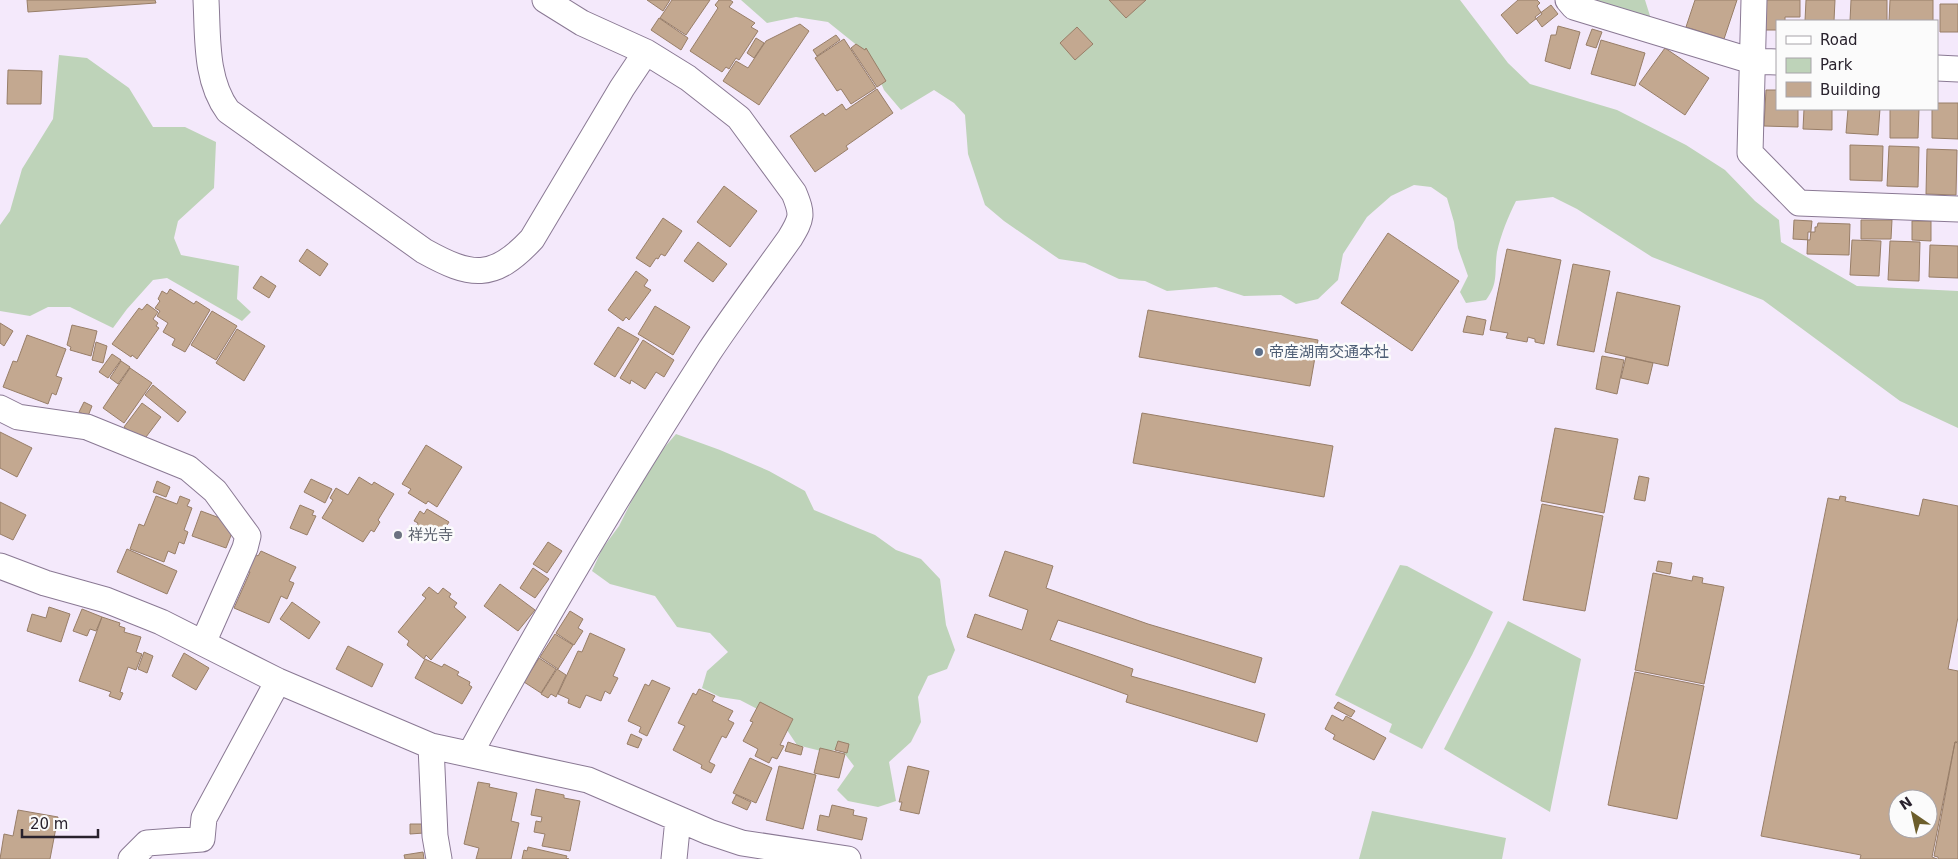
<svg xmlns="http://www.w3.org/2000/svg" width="1958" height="859" font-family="'DejaVu Sans','Noto Sans JP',sans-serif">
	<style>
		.green { fill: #bed3b9 }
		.building { fill: #c3a890; stroke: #987e68; fill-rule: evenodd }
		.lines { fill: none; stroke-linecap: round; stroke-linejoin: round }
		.minor-casing { stroke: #8a7994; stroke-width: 27 }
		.minor { stroke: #fff; stroke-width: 25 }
		.service-dot { fill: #5c6f8a; stroke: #fbfbfb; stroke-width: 2 }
		.worship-dot { fill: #6b7280; stroke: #fbfbfb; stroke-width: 2 }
		.labels { text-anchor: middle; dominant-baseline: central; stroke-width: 5; stroke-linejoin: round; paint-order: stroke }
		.service-label { font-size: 15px; fill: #4e5e75; stroke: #fbfbfb; text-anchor: start }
		.worship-label { font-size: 15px; fill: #5b616d; stroke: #fbfbfb; text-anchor: start }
	</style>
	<rect width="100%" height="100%" fill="#f4e9fb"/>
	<path class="green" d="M741,0H1460L1508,63L1530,84L1617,110L1686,145L1725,170L1755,201L1779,220L1781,242L1857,286L1958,291V428L1900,401L1763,300L1652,257L1577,209L1553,197L1516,201C1508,217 1501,234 1497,252C1494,272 1499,283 1486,300L1466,303L1460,292L1468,276L1458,248L1454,222L1447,198L1431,187L1414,185L1391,196L1367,217L1343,254L1338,280L1318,299L1296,304L1281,295L1244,296L1216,287L1167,291L1145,281L1119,279L1085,263L1059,259L1004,221L985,205L968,154L965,115L954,103L934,90L901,110L884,90L869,55L828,22L796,17L767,23Z
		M1589,0H1645L1651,19Z
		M59,55L87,58L129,88L153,127H185L216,142L214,188L178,221L174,238L181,255L239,266L237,299L251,312L242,321L167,278L153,280L127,309L113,328L70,307H48L30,316L0,311V225L10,211L22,169L53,119Z
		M676,434L720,450L769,471L805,491L814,510L875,535L896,550L921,559L940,579L946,625L955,650L947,669L928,676L918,697L921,722L911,742L889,762L896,801L878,807L848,801L837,790L854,766L841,749L825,752L797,745L787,730L771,716L740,700L720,697L702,688L707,671L728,652L710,633L677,627L655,596L610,584L592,571L602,549L619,526L635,494L663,449Z
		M1400,565L1407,566L1493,612L1472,655L1422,749L1389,732L1392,724L1335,695Z
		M1508,621L1581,659L1550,812L1444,749Z
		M1372,811L1506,838L1502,859H1359Z"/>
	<path class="building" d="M27,0H155L156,3L28,12Z
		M647,0H670L663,11Z
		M672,0H710L686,35L660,18Z
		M719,0H730L733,2L729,7L755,23L751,27L758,31L739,60L736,58L729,69L726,67L722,72L690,51L718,8L715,5Z
		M1109,0H1146L1126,18Z
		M1518,0H1537L1540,3L1537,6L1542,14L1517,34L1501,15Z
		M1695,0H1737L1724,39L1686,27Z
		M1762,0H1800V17H1785V21H1777V30H1762Z
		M1806,0H1835L1834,21H1805Z
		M1851,0H1887V21H1850Z
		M1890,0H1933V21H1889Z
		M1940,4H1958V32H1940Z
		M1551,5L1558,14L1542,27L1535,17Z
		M659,18L688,38L681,50L651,30Z
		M800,24L809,31L759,105L723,81L736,61L748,68L766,41Z
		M1558,26L1580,32L1570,69L1545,61L1551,35H1556Z
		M1077,27L1093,44L1075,60L1060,43Z
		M1592,29L1602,32L1596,48L1586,45Z
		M836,35L840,40L817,56L813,50Z
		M756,38L764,43L754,58L747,53Z
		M844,39L876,88L851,104L841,89L837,91L815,58Z
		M1601,40L1645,53L1635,86L1591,74Z
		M856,44L865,50L866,48L886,81L877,87L851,48Z
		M1665,48L1709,78L1685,115L1639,84Z
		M8,70L42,71L41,104H7Z
		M877,89L893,113L846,146L848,149L815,172L790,136L823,113L825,116L842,104L846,110Z
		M1766,90H1777V109H1798V127L1764,126Z
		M1937,103H1958V139L1932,138V109H1937Z
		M1804,109H1832V130L1803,129Z
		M1848,109H1880L1878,135L1846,133Z
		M1890,109H1919L1918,138H1890Z
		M1850,145L1883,146L1882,181L1850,180Z
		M1889,146L1919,147L1918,187L1887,186Z
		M1927,149L1957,150L1956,195L1926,194Z
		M724,186L757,211L730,247L697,222Z
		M663,218L682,231L665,256L661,254L658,259L656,258L650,267L636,258Z
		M1794,220L1812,221L1810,240L1793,239Z
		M1861,220H1892L1891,239H1861Z
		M1912,221H1931V241L1912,240Z
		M1818,223L1850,224L1849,255L1807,254L1808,232H1815V227H1817Z
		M1388,233L1459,281L1412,351L1341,303Z
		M1852,240L1881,241L1879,276L1850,275Z
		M1890,241L1920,242L1919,281L1888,280Z
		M698,242L727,264L713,282L684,261Z
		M1930,245L1958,246V278L1929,277Z
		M307,249L328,264L320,276L299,261Z
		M1507,249L1561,260L1544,344L1535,342V339L1528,337L1527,342L1506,338L1508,333L1490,330Z
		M1573,264L1610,271L1594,352L1557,345Z
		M636,271L648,280L644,286L651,290L629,320L626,317L623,321L608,310Z
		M261,276L276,286L269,298L253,288Z
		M170,289L194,304L196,301L210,310L185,352L172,345L175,339L163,332L168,323L157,316L160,311L155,308L160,301L158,299L162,291L167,294Z
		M1617,292L1680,306L1668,366L1605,352Z
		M147,304L158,312L153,319L158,323L156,326L159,328L137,359L132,355L131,357L112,344L139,308L142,310Z
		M655,306L690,327L673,355L638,334Z
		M1148,310L1318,340L1310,386L1139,357Z
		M212,311L237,326L216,360L191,345Z
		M1467,316L1486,320L1483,335L1463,332Z
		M0,323L13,331L4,346L0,343Z
		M72,325L97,331L91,356L70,350L71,347L67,345Z
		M618,327L639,339L615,377L594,364Z
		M237,329L265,346L244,381L216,363Z
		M27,335L66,349L56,376L62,378L56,395L52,393L48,404L3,387L13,361L17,362Z
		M643,340L674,360L664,377L656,372L645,389L631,380L630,384L620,378Z
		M96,342L107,346L103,363L92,360Z
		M112,354L121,360L108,378L99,372Z
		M1602,356L1624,360L1617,394L1596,389Z
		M1626,357L1653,363L1648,384L1621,378Z
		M121,361L130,367L118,384L110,378Z
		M130,368L152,383L124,423L103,408Z
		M153,385L186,412L178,422L145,395Z
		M84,402L92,406L88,416L79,412Z
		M142,403L161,417L143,441L124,427Z
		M1142,413L1333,446L1324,497L1133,463Z
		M1555,428L1618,439L1604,513L1541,501Z
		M0,432L32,448L17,477L0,468Z
		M426,445L462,467L437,507L428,501L426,504L408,493L411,489L402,484Z
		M1639,476L1649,478L1645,501L1634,499Z
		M359,477L372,485L374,482L394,494L378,520L380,522L374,532L371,530L363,542L322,518L333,500L330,498L336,488L348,495Z
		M311,479L332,489L325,503L304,492Z
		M157,481L170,487L166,497L153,492Z
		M156,496L177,504L180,496L190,500L187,506L192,508L184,530L188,532L184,544L179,542L175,554L168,551L164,562L130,549L139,524L144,526Z
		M1840,496L1846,497L1845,501L1919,516L1923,499L1958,506V617L1948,669L1958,671V742H1955L1932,857L1937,859H1860L1861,855L1761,836L1828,498L1839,500ZM1898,799H1928V829H1898Z
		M0,502L26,515L13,540L0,534Z
		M1542,504L1603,516L1585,611L1523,600Z
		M300,505L314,511L312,515L316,516L307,535L290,528Z
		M427,509L449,522L437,542L415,528L418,523L414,521L420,511L424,514Z
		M201,511L225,520L224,525L234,528L226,548L192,536Z
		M548,542L562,551L547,573L533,564Z
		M127,549L177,571L167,594L117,572Z
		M261,551L296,567L289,581L294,583L287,599L281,596L269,623L234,608L250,572L247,571L255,554L258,556Z
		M1005,551L1053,566L1046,588L1148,624L1262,658L1255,683L1058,620L1050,640L1133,669L1131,676L1265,714L1257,742L1126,702L1128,695L967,637L975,614L1022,630L1028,610L989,596Z
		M1658,561L1672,563L1670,574L1656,571Z
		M533,568L549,579L535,598L520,588Z
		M1653,573L1692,581L1693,576L1703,578L1702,583L1724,587L1704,684L1635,670Z
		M500,584L535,610L518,631L484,606Z
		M429,587L438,594L443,588L451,594L449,597L457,603L454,607L466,617L431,660L426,655L424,659L407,645L409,641L398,632L426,598L422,595Z
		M292,602L320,622L309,639L280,619Z
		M49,607L70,614L61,642L27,631L32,614L46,618Z
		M82,609L102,617L96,631L90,629L87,636L73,631Z
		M570,611L583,619L578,628L583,631L574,645L556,633Z
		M102,617L120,623L119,626L125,628L124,632L141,637L136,652L142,654L136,670L128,667L120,692L123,693L120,700L109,696L111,692L79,681Z
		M590,633L625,649L613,676L618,678L610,694L605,691L601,701L586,695L580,708L568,703L569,699L558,694L578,651L582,652Z
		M555,634L573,645L558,669L540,657Z
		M348,646L383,664L372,687L336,669Z
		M144,652L153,656L147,673L138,669Z
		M184,653L209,668L196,690L172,676Z
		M539,658L556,669L541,693L524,682Z
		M425,659L442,667L444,664L459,672L457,675L470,682L469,685L472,687L462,704L415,678Z
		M557,669L566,675L556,697L551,694L548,698L541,694Z
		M1635,672L1704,686L1677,819L1608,805Z
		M652,680L670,688L647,736L639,732L641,727L628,721L645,684L649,686Z
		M699,689L715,696L712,701L733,711L728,720L734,723L726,738L722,736L709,762L715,765L711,773L701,768L702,765L673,750L685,726L678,723L693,693L696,695Z
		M760,702L793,719L780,745L784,746L777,759L772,757L769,763L755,756L758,749L743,741L753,722L750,721Z
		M1338,702L1355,711L1351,717L1334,708Z
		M1332,715L1343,721L1346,716L1386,738L1374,760L1333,739L1335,735L1325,729Z
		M631,734L642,739L638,748L627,744Z
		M838,741L849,744L847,753L835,750Z
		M788,742L803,747L801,755L785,751Z
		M1955,742L1958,743V859H1938V857L1934,856Z
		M820,748L845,754L839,778L814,773Z
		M750,758L772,768L756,803L733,793Z
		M779,766L816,775L803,829L766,820Z
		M908,766L929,771L919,814L900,810L902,802H899Z
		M478,782L490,784L489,787L517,793L511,821L519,823L511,859H476L479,848L464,844Z
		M536,789L564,795V798L580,801L570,851L542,846L545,834L534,832L536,821L541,822L542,817L531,815Z
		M736,795L751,802L747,810L732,803Z
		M832,805L854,810L853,815L867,818L862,840L817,830L820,815L829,817Z
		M18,810L58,817L50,859H0L4,834L13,836Z
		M410,824H423L424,833L410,834Z
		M528,847L567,856L566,858L569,859H522L524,850L527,851Z
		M423,852L424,859H405L404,855Z"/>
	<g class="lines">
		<defs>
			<path id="minor" d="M206,0C208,37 205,80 228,111L424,251C471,277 493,281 532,239L622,88L646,52
				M1568,0L1574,7L1752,61L1777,62
				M1754,0L1750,153L1799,203L1958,209
				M1937,68L1958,69
				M0,408L18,417L87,427L188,468L215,491L248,536L245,548L203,643
				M0,566L45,583L106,600L161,622L278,681L431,746L588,780L709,832L742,843L848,859
				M431,746L435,836L439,859
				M470,754C544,617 625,483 709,352C735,313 763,276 790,238C802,218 803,215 794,193L739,118L688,78L646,52L582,23L545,0
				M131,859L147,843L202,839L204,818L278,681
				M674,859L678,819"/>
		</defs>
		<use href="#minor" class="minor-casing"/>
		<use href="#minor" class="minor"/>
	</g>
	<circle class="service-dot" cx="1259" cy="352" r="5"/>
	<circle class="worship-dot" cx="398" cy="535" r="5"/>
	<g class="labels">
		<g class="service-label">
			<text x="1269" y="352">帝産湖南交通本社</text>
		</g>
		<g class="worship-label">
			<text x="408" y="535">祥光寺</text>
		</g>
	</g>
	<rect x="1776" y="20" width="162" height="90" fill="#fbfbfb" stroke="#a7a4a9"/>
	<rect x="1786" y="36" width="25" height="8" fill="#ffffff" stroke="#a7a4a9"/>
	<text x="1820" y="45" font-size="15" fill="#29222d">Road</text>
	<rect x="1786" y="58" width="25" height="15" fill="#bed3b9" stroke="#a7a4a9"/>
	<text x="1820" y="70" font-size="15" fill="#29222d">Park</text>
	<rect x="1786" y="82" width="25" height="15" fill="#c3a890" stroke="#a7a4a9"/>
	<text x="1820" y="95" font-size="15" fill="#29222d">Building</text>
	<g transform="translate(1913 814) rotate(326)"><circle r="24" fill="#fbfbfb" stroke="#a7a4a9"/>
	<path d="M0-4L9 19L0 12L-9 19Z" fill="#6c5e2b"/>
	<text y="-8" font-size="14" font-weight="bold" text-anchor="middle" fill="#29222d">N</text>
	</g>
	<path d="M22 829v8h76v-8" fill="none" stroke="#29222d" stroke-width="2.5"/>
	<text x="30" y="829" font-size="15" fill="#29222d" stroke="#fbfbfb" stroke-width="4" paint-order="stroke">20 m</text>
</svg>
